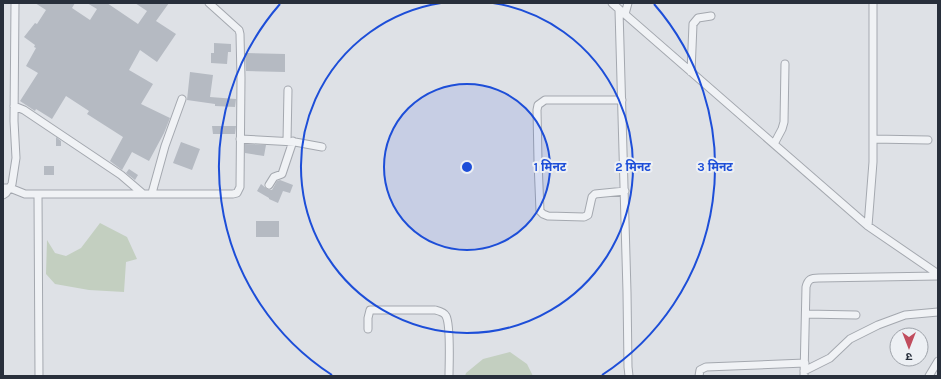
<svg xmlns="http://www.w3.org/2000/svg" width="941" height="379" font-family="Karla,'Noto Sans Devanagari',sans-serif">
	<style>
		.green { fill: #c3cfc0 }
		.building { fill: #b5bac2 }
		.lines { fill: none; stroke-linecap: round; stroke-linejoin: round }
		.minor-casing { stroke: #a4a8af; stroke-width: 9 }
		.minor { stroke: #f0f2f5; stroke-width: 7 }
		.ring { fill: none; stroke: #1d4ed8; stroke-width: 2 }
		.centre { fill: #1d4ed8; stroke: #edf0f4; stroke-width: 2 }
		.ring-label { font-size: 12px; text-anchor: middle; font-weight: bold; fill: #1d4ed8; stroke: #edf0f4; stroke-width: 4; stroke-linejoin: round; paint-order: stroke }
	</style>
	<rect width="100%" height="100%" fill="#dee1e6"/>
	<path class="green" d="M100,223L127,237L137,259L126,262L124,292L89,290L55,284L46,274L47,240L55,253L66,256L81,248Z
		M510,352L527,364L533,376H465L466,373L483,359Z"/>
	<path class="building" d="M35,3H75L72,8L90,20L97,9L87,3H107L138,24L147,11L135,3H169L156,21L176,34L157,62L140,50L129,70L153,84L141,104L170,118L164,133L149,161L132,152L122,170L110,161L123,137L87,114L89,111L66,96L52,119L36,109L35,111L20,101L38,73L26,66L36,48L34,47L35,45L24,37L35,23L37,24L46,10Z
		M214,43L231,44V52H228L227,64L211,63V53H214Z
		M245,53L285,54V72L246,71Z
		M190,72L213,75L210,97L236,99L235,107L215,106V104L187,100Z
		M212,126H236L235,134H213Z
		M56,137L61,141V146H56Z
		M181,142L200,149L192,170L173,163Z
		M245,144L266,145L264,156L245,153Z
		M44,166H54V175H44Z
		M129,169L138,175L135,180L126,173Z
		M280,180L293,185L290,193L283,191L278,203L269,199V198L257,191L261,184L267,189L272,190L277,181Z
		M256,221H279V237H256Z"/>
	<g class="lines">
		<defs>
			<path id="minor" d="M612,3L868,226L938,274
				M619,10L627,292L628,367L629,376
				M625,14L628,3
				M691,72L693,24L698,18L711,16
				M622,100H545L538,105L537,110L538,161L540,211L543,214L548,216L584,217L588,215L592,197L595,194L625,191
				M14,106L24,110L121,175L142,193
				M240,139L295,142L322,147
				M873,139L928,140
				M287,141L288,90
				M774,144L782,129L784,122L785,64
				M269,185L274,177L282,174L293,141
				M3,188H10L25,194H233L237,193L240,187L241,78L240,34L239,30L209,3
				M152,193L165,146L182,99
				M38,194L39,376
				M3,195L6,193L12,184L16,158L14,121L15,3
				M868,226L873,162V3
				M806,314L856,315
				M368,329V318L370,310H435C439,311 444,312 446,316C451,325 449,364 449,376
				M804,371L830,358L850,339L878,325L905,315L938,312
				M699,376L700,370L706,367L805,363
				M804,376L806,287C808,279 811,278 819,278L938,276
				M929,376L938,361"/>
		</defs>
		<use href="#minor" class="minor-casing"/>
		<use href="#minor" class="minor"/>
	</g>
	<circle cx="467" cy="167" r="83" fill="#1d4ed8" fill-opacity=".12"/>
	<g class="ring">
		<circle cx="467" cy="167" r="83"/>
		<path d="M493 3A166 166 0 1 1 441 3"/>
		<path d="M332 375A248 248 0 0 1 280 4M654 4A248 248 0 0 1 602 375"/>
	</g>
	<circle cx="467" cy="167" r="6" class="centre"/>
	<g class="ring-label">
		<text x="550" y="171">1 मिनट</text>
		<text x="633" y="171">2 मिनट</text>
		<text x="715" y="171">3 मिनट</text>
	</g>
	<rect width="941" height="379" fill="none" stroke="#282f3b" stroke-width="8"/>
	<g transform="translate(909 347) rotate(180)"><circle r="19" fill="#edf0f4" stroke="#9ea3aa"/>
	<path d="M0-3L7 15L0 10L-7 15Z" fill="#c14d5e"/>
	<text y="-6" font-size="11" font-weight="bold" text-anchor="middle" fill="#282f3b">उ</text>
	</g>
</svg>
